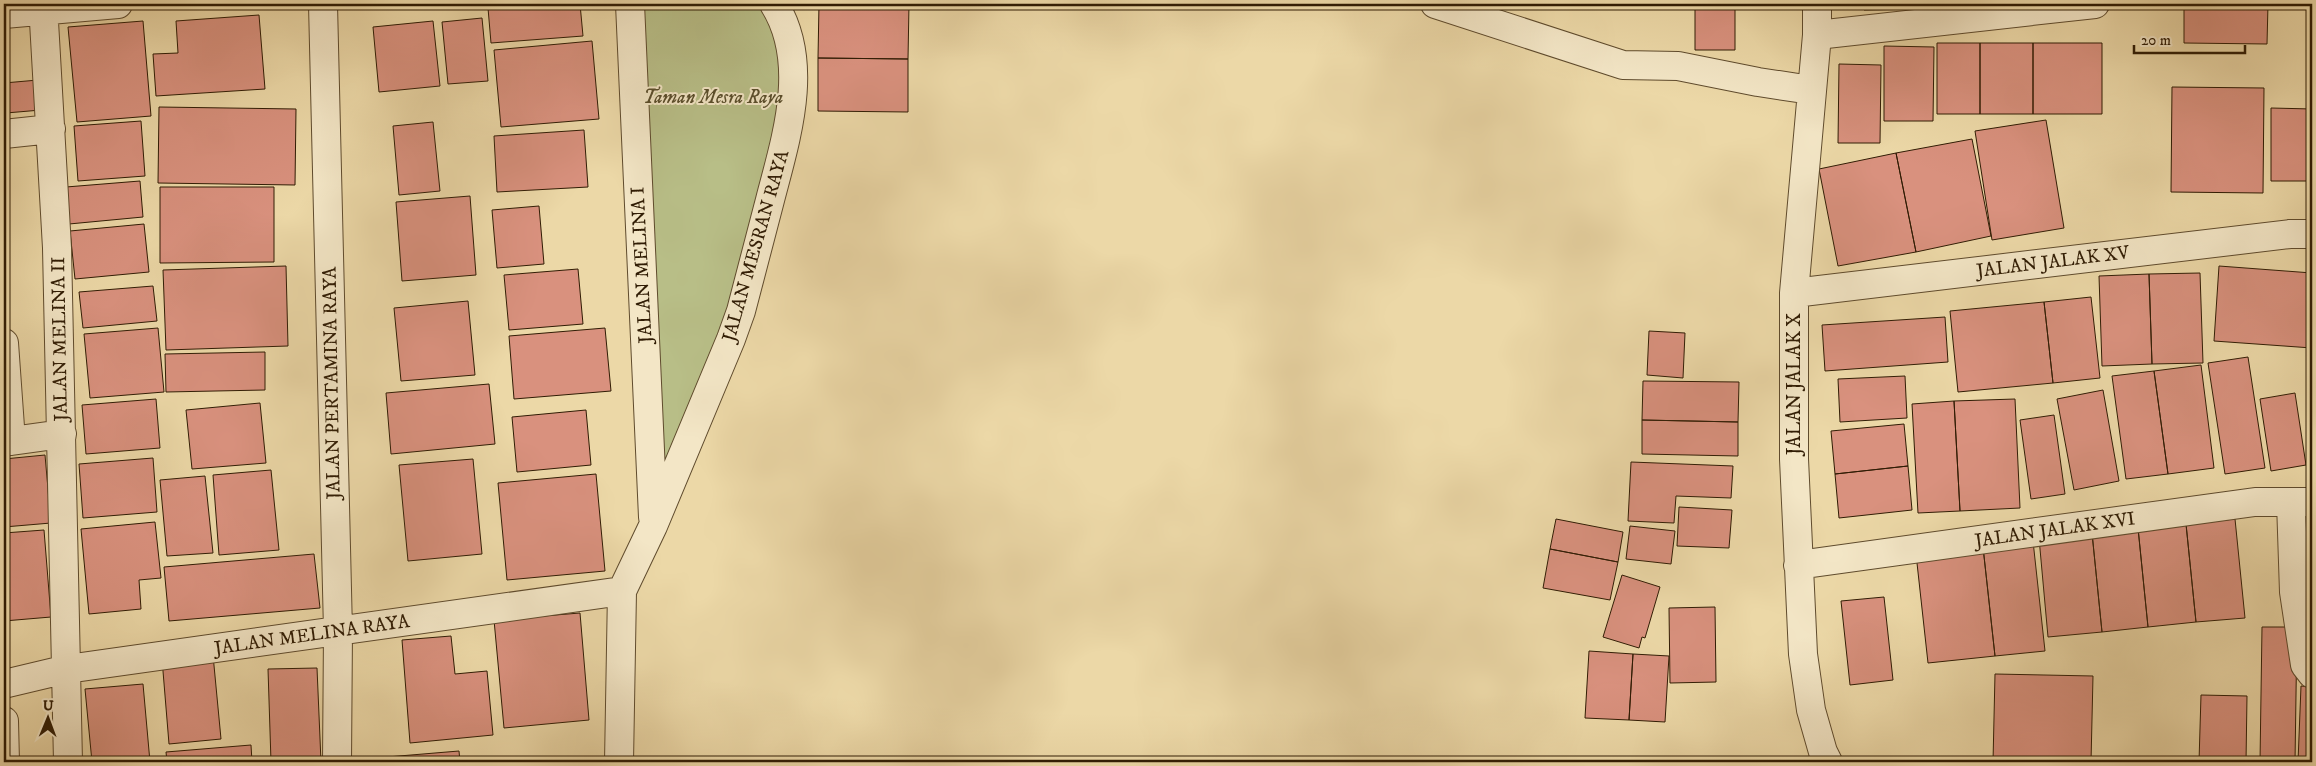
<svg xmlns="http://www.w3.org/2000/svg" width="2316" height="766" font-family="'IM FELL DW Pica',serif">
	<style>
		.green { fill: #b8be87; stroke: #746d46 }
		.building { fill: #d9917e; stroke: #301c04 }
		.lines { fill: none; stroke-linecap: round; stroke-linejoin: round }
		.minor-casing { stroke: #5f4b2d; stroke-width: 30 }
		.minor { stroke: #f3e6c6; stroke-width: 28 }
		.labels { text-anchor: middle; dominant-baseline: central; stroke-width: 4; stroke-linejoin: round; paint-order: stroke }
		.park-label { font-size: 19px; font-style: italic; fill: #594d2b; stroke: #f3e6c6 }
		.street-label { font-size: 19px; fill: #301c04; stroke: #f3e6c6 }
	</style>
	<rect width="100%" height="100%" fill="#ecd8a7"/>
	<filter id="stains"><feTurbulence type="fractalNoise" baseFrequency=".004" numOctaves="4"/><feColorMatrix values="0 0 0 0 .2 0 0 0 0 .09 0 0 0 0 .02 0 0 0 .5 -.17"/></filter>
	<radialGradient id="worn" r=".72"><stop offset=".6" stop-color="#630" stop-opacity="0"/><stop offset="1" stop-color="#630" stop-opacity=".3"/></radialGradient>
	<path class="green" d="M630,4H767L793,90L731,339L653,526Z"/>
	<path class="building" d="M531,4H580L583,36L491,43L488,8Z
		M819,4H909L908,59L818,58Z
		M1695,4H1735V50H1695Z
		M1864,4H1927V9L1864,10Z
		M2184,4H2268L2267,44L2184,43Z
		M259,15L265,89L156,96L153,54L178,53L176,21Z
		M482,18L488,81L448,84L442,22Z
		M143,21L151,116L77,122L68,27Z
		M433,21L440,86L379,92L373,27Z
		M592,41L599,119L501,127L494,50Z
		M1937,43H1980V114H1937Z
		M1980,43H2033V114H1980Z
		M2033,43H2102V114H2033Z
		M1884,46L1934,47L1933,121H1884Z
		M818,58L908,59V112L818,111Z
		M1839,64L1881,65L1880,143H1838Z
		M38,80L41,110L6,113L4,83Z
		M2172,87L2264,88L2263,193L2171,192Z
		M159,107L296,109L295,185L158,183Z
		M2271,108L2312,109V181H2271Z
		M2046,120L2064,228L1992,240L1975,131Z
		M141,121L145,176L78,181L74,126Z
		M433,122L440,191L399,195L393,126Z
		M584,130L588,187L497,192L494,136Z
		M1972,139L1991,236L1916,252L1896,153Z
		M1896,153L1916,252L1838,266L1819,169Z
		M140,181L143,217L69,224L66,187Z
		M160,187H274V262L160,263Z
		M470,196L476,275L402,281L396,202Z
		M539,206L544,264L497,268L492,210Z
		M144,224L149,272L75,279L70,231Z
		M286,266L288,346L166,350L163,270Z
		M2219,266L2312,273V348L2214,341Z
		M578,269L583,324L509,330L504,275Z
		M2200,273L2203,363L2152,364L2149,274Z
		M2149,274L2152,364L2102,366L2099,276Z
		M153,286L157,321L83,328L79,292Z
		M2091,297L2100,378L2053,383L2044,302Z
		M468,301L475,375L401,381L394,308Z
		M2044,302L2053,383L1958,392L1950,311Z
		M1945,317L1948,362L1825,371L1822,325Z
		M158,328L164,392L90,398L84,334Z
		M605,328L611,391L514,399L509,336Z
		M1649,331L1685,333L1683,378L1647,375Z
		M265,352V390L166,392L165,354Z
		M2248,357L2265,468L2225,474L2208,363Z
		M2201,365L2214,468L2168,474L2154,371Z
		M2154,371L2168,474L2126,479L2112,376Z
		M1905,376L1907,418L1840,422L1838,379Z
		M1643,381L1739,382L1738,422L1642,420Z
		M489,384L495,444L391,454L386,393Z
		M2103,390L2119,481L2074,490L2057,399Z
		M2295,393L2306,465L2271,471L2260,399Z
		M156,399L160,448L86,454L82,405Z
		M2015,399L2020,508L1960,511L1954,401Z
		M1954,401L1960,511L1918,513L1912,404Z
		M260,403L266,463L192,469L186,410Z
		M586,410L591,465L517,472L512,417Z
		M2054,415L2065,494L2031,499L2020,420Z
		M1642,420L1738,422V456L1642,454Z
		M1904,424L1908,466L1835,474L1831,431Z
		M45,455L51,523L4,527V459Z
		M153,458L157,512L83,518L79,464Z
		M473,459L482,554L408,561L399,465Z
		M1631,462L1733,466L1731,498L1676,496L1674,523L1628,521Z
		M1908,466L1912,510L1839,518L1835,474Z
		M271,470L279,550L219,555L213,475Z
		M596,474L605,571L507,580L498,483Z
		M205,476L213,553L167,556L160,480Z
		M1679,507L1732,510L1729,548L1677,546Z
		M1556,519L1623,532L1618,562L1550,549Z
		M2235,519L2245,618L2196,622L2186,524Z
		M155,522L161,578L139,580L141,609L89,614L81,529Z
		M2186,524L2196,622L2148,627L2138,528Z
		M1630,526L1675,531L1671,564L1626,559Z
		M2138,528L2148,627L2102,632L2092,533Z
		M44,530L51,617L4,621V533Z
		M2092,533L2102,632L2048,637L2039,538Z
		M2033,541L2045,651L1995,656L1983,547Z
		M2312,543V618L2305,619L2298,544Z
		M1983,547L1995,656L1928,663L1916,554Z
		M1550,549L1618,562L1610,600L1543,588Z
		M314,554L320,608L169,621L164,567Z
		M1622,575L1660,587L1645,638L1642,637L1639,648L1603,637Z
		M1884,597L1893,680L1850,685L1841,601Z
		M1715,607L1716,682L1670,683L1669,608Z
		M580,613L589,720L504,728L494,620Z
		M2262,627H2297L2295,762H2260Z
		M451,636L455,674L487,671L493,735L410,743L402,640Z
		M1589,651L1633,654L1629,720L1585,718Z
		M1633,654L1669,656L1665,722L1629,720Z
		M213,655L221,739L169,744L162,659Z
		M317,668L321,762H271L268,669Z
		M1995,674L2093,676L2091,762H1993Z
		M143,684L150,762H92L85,689Z
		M2301,686L2312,687V762H2298Z
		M2201,695L2247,696L2246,762H2199Z
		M251,745L252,762H167L166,752Z
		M459,751L460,762H375V758Z"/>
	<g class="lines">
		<defs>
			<path id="minor" d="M43,4L57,248L68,762
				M323,4L338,631L337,762
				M630,4L653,517
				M1435,4L1623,65L1678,66L1758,82L1811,90
				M1817,4V35L1794,293V459L1803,654L1811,710L1823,752L1828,762
				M4,14L118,4
				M1817,35L2095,4
				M4,134L51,129
				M1794,293L2290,234H2312
				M4,343L11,441
				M4,442L62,434
				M2291,502L2294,592L2305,665L2312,674
				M1798,565L2255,502H2312
				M4,684L67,669L622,591
				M4,721L5,762
				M619,762L622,591L653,526L731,339L741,311C751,274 760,237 770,200C786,138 811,63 774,4"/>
		</defs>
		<use href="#minor" class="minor-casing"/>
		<use href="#minor" class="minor"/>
	</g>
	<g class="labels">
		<g class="park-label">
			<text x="713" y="97">Taman Mesra Raya</text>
		</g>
		<g class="street-label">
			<text transform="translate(756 246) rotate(-74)">JALAN MESRAN RAYA</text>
			<text transform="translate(2053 262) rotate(-7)">JALAN JALAK XV</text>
			<text transform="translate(642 265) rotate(-93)">JALAN MELINA I</text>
			<text transform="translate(60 339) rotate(-91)">JALAN MELINA II</text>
			<text transform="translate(332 383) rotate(-91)">JALAN PERTAMINA RAYA</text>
			<text transform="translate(1794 384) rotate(-90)">JALAN JALAK X</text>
			<text transform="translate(2055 530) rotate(-8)">JALAN JALAK XVI</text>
			<text transform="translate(312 635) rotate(-8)">JALAN MELINA RAYA</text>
		</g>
	</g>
	<rect width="2316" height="766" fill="none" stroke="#ecd8a7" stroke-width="20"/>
	<rect x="5" y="5" width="2306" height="756" fill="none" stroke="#301c04" stroke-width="2.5"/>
	<rect x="10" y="10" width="2296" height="746" fill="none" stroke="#301c04"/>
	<g transform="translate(48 718) rotate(1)" stroke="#f3e6c6" stroke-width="4" paint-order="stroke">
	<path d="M0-4L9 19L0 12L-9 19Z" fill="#301c04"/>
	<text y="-8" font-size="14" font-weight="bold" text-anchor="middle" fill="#301c04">U</text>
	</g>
	<path d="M2134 45v8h111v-8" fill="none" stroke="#301c04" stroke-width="2.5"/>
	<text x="2141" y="45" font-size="15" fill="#301c04" stroke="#f3e6c6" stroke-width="4" paint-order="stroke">20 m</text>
	<rect width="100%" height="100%" filter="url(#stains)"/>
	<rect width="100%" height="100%" fill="url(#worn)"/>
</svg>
